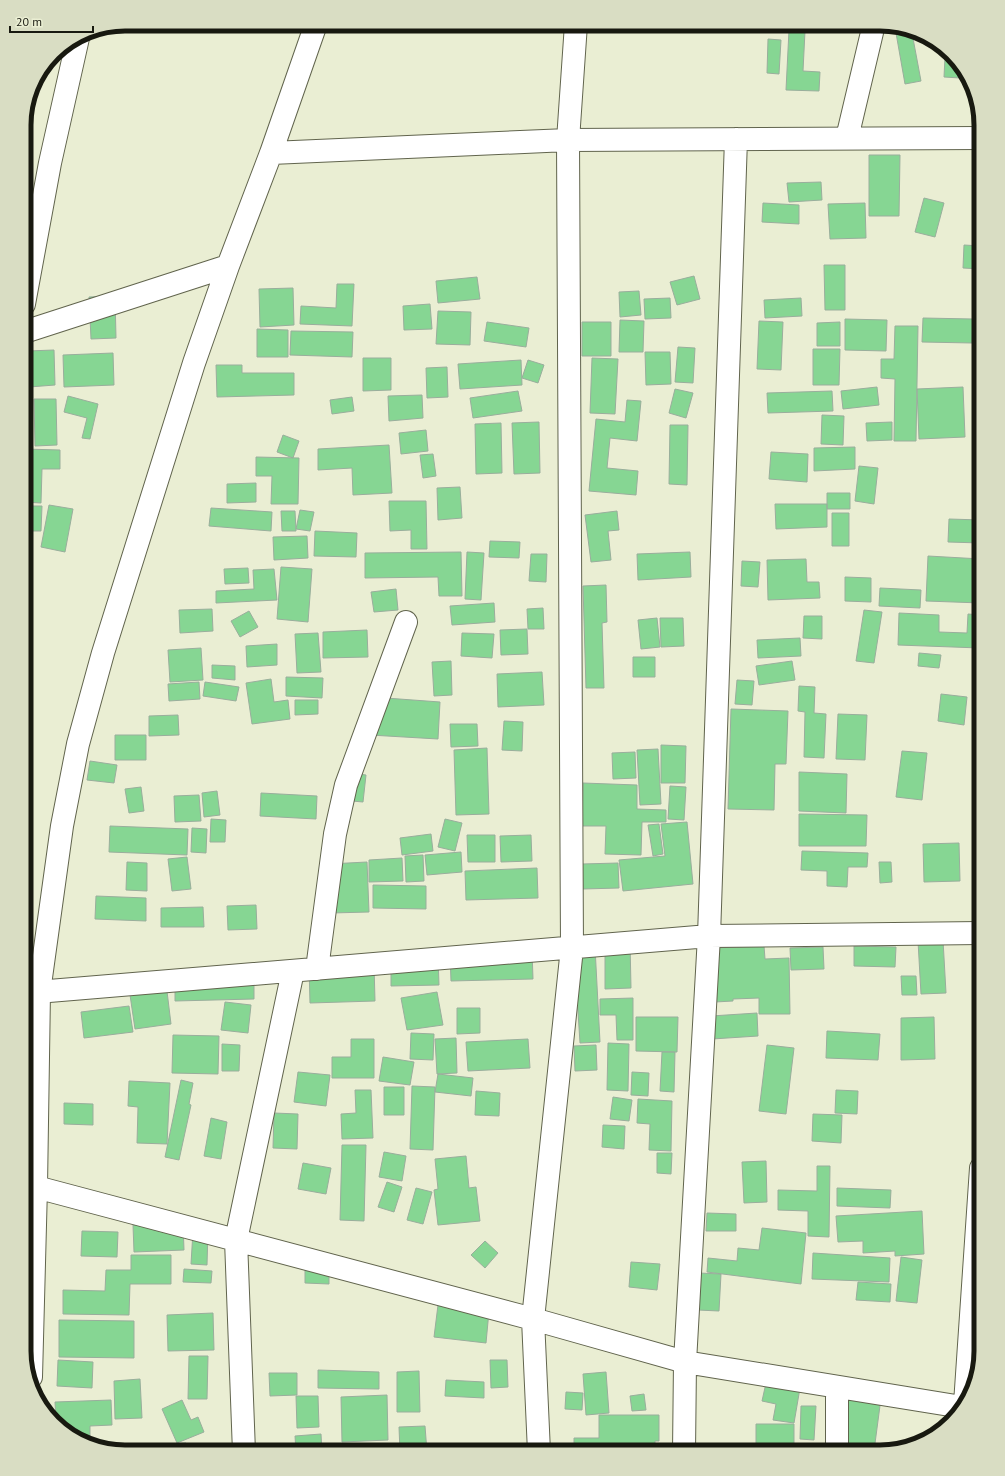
<svg xmlns="http://www.w3.org/2000/svg" width="1005" height="1476" font-family="'PT Sans',sans-serif">
	<style>
		.building { fill: #86d693; stroke: #99ae9c }
		.lines { fill: none; stroke-linecap: round; stroke-linejoin: round }
		.minor-casing { stroke: #61644d; stroke-width: 24 }
		.minor { stroke: #fff; stroke-width: 22 }
		.rim { fill: none; stroke: #181910; stroke-width: 5 }
	</style>
	<rect width="100%" height="100%" fill="#eaeed3"/>
	<path class="building" d="M818,24H843V32L818,31Z
		M789,30L805,31L803,71L820,72L819,91L786,90Z
		M906,31L912,33L921,81L905,84L896,33Z
		M768,39L781,40L779,74L767,73Z
		M945,57H951L960,67V78L944,77Z
		M869,155H900L899,216H869Z
		M821,182L822,200L789,202L787,183Z
		M924,198L944,203L935,237L915,232Z
		M763,203L799,205V224L762,222Z
		M865,203L866,238L830,239L828,204Z
		M964,245L981,246V269L963,268Z
		M824,265H845V310H825Z
		M694,276L700,299L677,305L670,282Z
		M477,277L480,299L438,303L436,281Z
		M337,284H354L352,326L300,324L301,306L336,308Z
		M293,288L294,325L260,327L259,289Z
		M639,291L641,315L620,317L619,292Z
		M115,296L116,338L91,339L89,297Z
		M670,298L671,318L645,319L644,299Z
		M801,298L802,316L765,318L764,300Z
		M430,304L432,329L404,330L403,306Z
		M438,311L471,312L470,345L436,344Z
		M923,318L973,319L972,343L922,342Z
		M845,319L887,320L886,351L845,350Z
		M620,320L644,321L643,352H619Z
		M759,321L783,322L781,370L757,369Z
		M487,322L529,328L526,347L484,341Z
		M582,322H611V356H582Z
		M840,322V346H817V323Z
		M895,326H918L916,441H894L895,379L881,378V359H894Z
		M257,329L288,330V357H257Z
		M291,331L353,332L352,357L290,355Z
		M980,331H981V364H979Z
		M678,347L695,348L693,383L675,382Z
		M813,349H840L839,385H813Z
		M54,350L55,385L29,387L27,351Z
		M645,352H670L671,384L646,385Z
		M113,353L114,385L64,387L63,355Z
		M363,358H391V390L363,391Z
		M592,358L618,359L615,414L590,413Z
		M521,360L522,385L460,389L458,364Z
		M528,360L544,365L538,383L522,378Z
		M216,365H242V373H294V395L217,397Z
		M447,367L448,397L427,398L426,368Z
		M877,387L879,405L843,409L841,391Z
		M963,387L965,437L919,439L917,389Z
		M675,389L693,393L686,418L669,413Z
		M518,391L522,411L473,418L470,398Z
		M832,391L833,411L768,413L767,393Z
		M422,395L423,418L389,421L388,396Z
		M68,396L98,404L90,439L82,438L87,418L64,412Z
		M352,397L354,411L332,414L330,400Z
		M34,399H56L57,445L35,446Z
		M627,400L641,401L637,441L610,438L607,468L638,471L636,495L589,491L596,419L625,422Z
		M822,415L844,416L843,445L821,444Z
		M539,422L540,473L514,474L512,423Z
		M892,422V440L867,441L866,423Z
		M501,423L502,473L476,474L475,424Z
		M670,425H688L687,485L669,484Z
		M426,430L428,451L401,454L399,433Z
		M283,435L299,441L293,458L277,452Z
		M389,445L392,493L353,495L352,468L318,470V449Z
		M855,447V469L814,471V448Z
		M24,449L60,450V469H42L41,503L24,502Z
		M771,452L808,454L807,482L769,479Z
		M433,454L436,476L423,478L420,455Z
		M256,457L299,458L298,504H271L272,476H256Z
		M859,466L878,468L874,504L855,501Z
		M256,483V502L227,503V484Z
		M460,487L462,518L438,520L437,488Z
		M827,493H850V509H827Z
		M389,501H426L427,549H411V530L390,531Z
		M775,504H827V527L776,529Z
		M49,505L73,509L65,552L41,547Z
		M24,506H42L41,531H24Z
		M211,508L272,512L271,531L209,526Z
		M300,510L314,512L310,531L296,529Z
		M281,511H295L296,531H282Z
		M617,511L619,530L608,531L611,560L591,562L585,515Z
		M832,513H849V546H832Z
		M949,519L981,520V543L948,542Z
		M315,531L357,533L356,557L314,556Z
		M307,536L308,558L274,560L273,537Z
		M490,541L520,542L519,558L489,557Z
		M461,552L462,596H439L438,577L365,578V553Z
		M467,552L484,553L481,600L465,599Z
		M690,552L691,577L638,580L637,554Z
		M531,554H547L546,582L529,581Z
		M928,556L981,559V603L926,601Z
		M806,559L807,582H819L820,598L768,600L767,560Z
		M742,561L760,562L758,587L741,586Z
		M281,567L312,569L308,622L277,619Z
		M248,568L249,583L225,584L224,569Z
		M274,569L277,600L216,603V591L254,589L253,570Z
		M845,577L871,578V602L845,601Z
		M606,585L607,622L602,623L604,688H586L583,586Z
		M880,588L921,590L920,608L879,606Z
		M396,589L398,610L374,612L371,592Z
		M24,591H32L31,614H24Z
		M494,603L495,622L452,625L450,606Z
		M543,608L544,629H528L527,609Z
		M212,609L213,631L180,633L179,610Z
		M864,610L882,612L874,663L856,661Z
		M249,611L258,627L240,637L231,621Z
		M899,613L939,615V632L967,633L968,614L981,615L980,648L898,645Z
		M804,616H822V639L803,638Z
		M657,618L660,647L641,649L638,620Z
		M660,618H683L684,646L661,647Z
		M527,629L528,654L501,655L500,630Z
		M367,630L368,657L323,658V632Z
		M318,633L321,672L297,673L295,634Z
		M462,633L494,634L492,658L461,656Z
		M800,638L801,656L758,658L757,640Z
		M277,644V665L247,667L246,646Z
		M201,648L203,680L170,682L168,650Z
		M919,653L941,655L939,668L918,666Z
		M633,657H655V677H633Z
		M451,661L452,695L434,696L432,662Z
		M792,661L795,680L759,685L756,666Z
		M212,665L235,666V680L212,678Z
		M542,672L544,705L498,707L497,674Z
		M286,677L323,678L322,698L286,696Z
		M271,679L274,702L288,700L290,719L252,724L246,683Z
		M737,680L754,681L752,705L735,704Z
		M199,682L200,699L169,701L168,684Z
		M205,682L239,687L236,701L203,696Z
		M799,686L815,687L814,713L826,714L824,758L804,757L805,712L798,711Z
		M941,694L967,697L964,725L938,721Z
		M372,697L440,702L438,739L370,735Z
		M295,700H318V714L295,715Z
		M731,709L788,711L786,764H775L774,810L728,809Z
		M838,714L867,715L865,760L836,759Z
		M178,715L179,735L149,736V716Z
		M504,721L523,722L522,751L502,750Z
		M450,724H477L478,746L451,747Z
		M115,735H146V760H115Z
		M661,745L686,746L685,783H661Z
		M487,748L489,814L456,815L454,750Z
		M658,749L661,804L640,805L637,750Z
		M902,751L927,753L922,800L896,797Z
		M635,752L636,778L613,779L612,753Z
		M90,761L117,765L114,783L87,780Z
		M345,772L366,775L363,802L341,800Z
		M799,772L847,774L846,813L799,811Z
		M583,783L637,785V809L666,810V822H642L641,855L605,854L606,826H582Z
		M670,786L686,787L684,820L668,819Z
		M141,787L144,811L129,813L125,789Z
		M217,791L220,815L204,817L202,793Z
		M261,793L317,796L316,819L260,816Z
		M199,795L201,821L175,822L174,796Z
		M799,814L867,815L866,846H799Z
		M211,819L226,820L225,842H210Z
		M445,819L462,823L455,851L438,847Z
		M687,822L693,884L623,891L619,860L665,856L661,824Z
		M659,824L663,854L653,856L648,825Z
		M110,826L188,829L187,855L109,852Z
		M192,828L207,829L206,853L191,852Z
		M431,834L433,851L402,855L400,838Z
		M467,835H495V862H468Z
		M531,835L532,861L501,862L500,836Z
		M959,843L960,881L924,882L923,844Z
		M802,851L868,853L867,867H848L847,887L827,886V871L801,870Z
		M461,852L462,872L427,875L425,855Z
		M423,855L424,881L406,882L405,856Z
		M187,857L191,889L172,891L168,859Z
		M402,858L403,881L369,882V860Z
		M127,862L147,863V891L126,890Z
		M367,862L369,912L331,913L329,864Z
		M879,862H891L892,882L880,883Z
		M618,863L619,888L583,889L582,864Z
		M537,868L538,898L466,900L465,871Z
		M373,885L426,886V909L373,908Z
		M96,896L146,898V921L95,919Z
		M256,905L257,929L228,930L227,906Z
		M203,907L204,927H161V908Z
		M943,940L946,993L921,994L918,941Z
		M605,942H630L631,988L605,989Z
		M764,946L765,959L789,958L790,1014H759V998L733,999V1001L715,1002L713,948Z
		M854,946L896,947L895,967L854,966Z
		M595,947L600,1042L580,1043L574,948Z
		M823,947L824,969L791,970L790,948Z
		M532,951L533,979L451,981L450,954Z
		M438,956L439,985L391,986V957Z
		M374,965L375,1001L310,1003L309,966Z
		M254,975V999L175,1001V977Z
		M901,976H916L917,995H902Z
		M166,983L171,1024L135,1029L129,988Z
		M437,992L443,1025L407,1030L401,998Z
		M633,998V1040H617L616,1015H600V999Z
		M225,1002L251,1005L248,1033L221,1030Z
		M129,1006L133,1032L84,1038L81,1012Z
		M457,1008H480V1033L457,1034Z
		M757,1013L758,1036L712,1039L711,1016Z
		M636,1017H678L677,1052L636,1051Z
		M934,1017L935,1059L901,1060V1018Z
		M827,1031L880,1034L878,1060L826,1058Z
		M411,1033L434,1034L433,1060L410,1059Z
		M173,1035L219,1036L218,1074L172,1073Z
		M456,1038L457,1073L437,1074L435,1039Z
		M351,1039H374V1078H332V1057H351Z
		M528,1039L530,1068L468,1071L466,1042Z
		M608,1043L629,1044L628,1091L607,1090Z
		M222,1044L240,1045L239,1071H222Z
		M596,1045L597,1070L575,1071L574,1046Z
		M767,1045L794,1048L786,1114L759,1111Z
		M662,1052H675L674,1092L660,1091Z
		M383,1057L414,1062L410,1085L379,1081Z
		M298,1072L330,1075L326,1106L294,1102Z
		M632,1072L649,1073L648,1096L631,1095Z
		M438,1074L473,1078L471,1096L435,1092Z
		M181,1080L193,1083L189,1104L191,1105L179,1160L165,1157Z
		M129,1081L170,1083L167,1144L137,1143L138,1107L128,1106Z
		M412,1086L435,1087L433,1150L410,1149Z
		M384,1087H404V1115H384Z
		M355,1090H371L373,1138L342,1139L341,1114L356,1113Z
		M836,1090L858,1091L857,1114L835,1113Z
		M476,1091L500,1093L499,1116L475,1115Z
		M613,1097L632,1100L629,1121L610,1119Z
		M638,1099L672,1101L671,1151L649,1150L650,1124L637,1123Z
		M64,1103L93,1104V1125L64,1124Z
		M274,1113L298,1114L297,1149L273,1148Z
		M813,1114L842,1115L841,1143L812,1141Z
		M211,1118L227,1122L221,1159L204,1156Z
		M603,1125L625,1126L624,1149L602,1147Z
		M342,1145H366L364,1221L340,1220Z
		M384,1152L406,1156L402,1181L379,1177Z
		M657,1153H672L671,1174L657,1173Z
		M466,1156L469,1188L476,1187L480,1221L438,1225L434,1190L438,1189L435,1159Z
		M766,1161L767,1202L744,1203L742,1162Z
		M303,1163L331,1168L326,1194L298,1189Z
		M817,1166H830L829,1237L808,1236V1211L778,1210V1190L817,1191Z
		M387,1182L402,1187L394,1212L378,1207Z
		M416,1188L432,1192L423,1224L407,1220Z
		M837,1188L891,1190L890,1208L837,1206Z
		M922,1211L924,1254L895,1256V1251L863,1253V1241L838,1242L836,1216Z
		M707,1213L736,1214V1231H706Z
		M183,1223L184,1250L134,1252L133,1225Z
		M762,1228L806,1233L801,1284L707,1272L708,1258L737,1261L738,1248L759,1250Z
		M82,1231L118,1232L117,1257L81,1256Z
		M193,1231H208L207,1265L191,1264Z
		M485,1241L498,1253L485,1268L471,1255Z
		M813,1253L890,1258L889,1282L812,1279Z
		M131,1255H171V1284H130L129,1315L63,1314V1290L105,1291L106,1270H131Z
		M901,1257L922,1260L917,1303L896,1301Z
		M631,1262L660,1264L657,1290L629,1287Z
		M184,1269L212,1271L211,1283L183,1282Z
		M305,1270H329V1284L305,1283Z
		M699,1273L721,1274L719,1311L698,1310Z
		M858,1282L891,1284L890,1302L856,1300Z
		M438,1305L489,1311L486,1343L434,1337Z
		M213,1313L214,1350L168,1351L167,1315Z
		M59,1320L134,1321V1358L59,1357Z
		M189,1356H208L207,1399H188Z
		M58,1360L93,1362L92,1388L57,1386Z
		M490,1360H507L508,1387L491,1388Z
		M318,1370L379,1372V1389L318,1388Z
		M419,1371L420,1412H397V1372Z
		M606,1372L609,1413L586,1415L583,1374Z
		M269,1373H297V1395L270,1396Z
		M140,1379L142,1418L115,1419L114,1381Z
		M446,1380L484,1382V1398L445,1396Z
		M766,1383L800,1388L794,1423L773,1420L776,1404L762,1401Z
		M566,1392L583,1393L582,1410L565,1409Z
		M644,1394L646,1410L632,1411L630,1396Z
		M848,1394L881,1398L874,1451L841,1447Z
		M387,1395L388,1440L342,1442L341,1397Z
		M296,1396H318L319,1427L297,1428Z
		M111,1400L112,1425L90,1426V1442L69,1435L56,1421L55,1402Z
		M182,1400L191,1420L198,1417L204,1432L177,1443L162,1409Z
		M801,1406H816L814,1440L800,1439Z
		M599,1415H659V1441H655V1452H574V1438H599Z
		M756,1424H794V1449L756,1450Z
		M425,1426L427,1452H400L399,1427Z
		M321,1434L322,1452H296L295,1436Z
		M186,1443V1452H143L142,1446Z
		M482,1444L483,1452H459L458,1446Z
		M374,1447L375,1452H333Z"/>
	<g class="lines">
		<defs>
			<path id="minor" d="M847,138L874,24
				M271,153L568,140L981,138
				M24,304L50,163L78,38
				M24,332L228,266
				M317,969L335,834L346,785L406,622
				M25,993L709,936L981,933
				M36,1187L533,1319L685,1362L962,1407
				M31,1377L36,1187L39,992L62,826L78,744L103,653L194,363L228,266L271,153L316,24
				M837,1387V1452
				M965,1404L981,1168
				M244,1452L236,1240L293,971
				M539,1452L533,1319L572,948L568,140L576,24
				M684,1452L685,1362L709,936L736,139"/>
		</defs>
		<use href="#minor" class="minor-casing"/>
		<use href="#minor" class="minor"/>
	</g>
	<path d="M0 0H1005V1476H0ZM125 31H880A94 94 0 0 1 974 125V1351A94 94 0 0 1 880 1445H125A94 94 0 0 1 31 1351V125A94 94 0 0 1 125 31Z" fill="#d9ddc3" fill-rule="evenodd"/>
	<path class="rim" d="M125 31H880A94 94 0 0 1 974 125V1351A94 94 0 0 1 880 1445H125A94 94 0 0 1 31 1351V125A94 94 0 0 1 125 31Z"/>
	<path d="M10 26v6h83v-6" fill="none" stroke="#181910" stroke-width="2"/>
	<text x="16" y="26" font-size="12" fill="#181910" stroke="#eaeed3" stroke-width="3" paint-order="stroke">20 m</text>
</svg>
